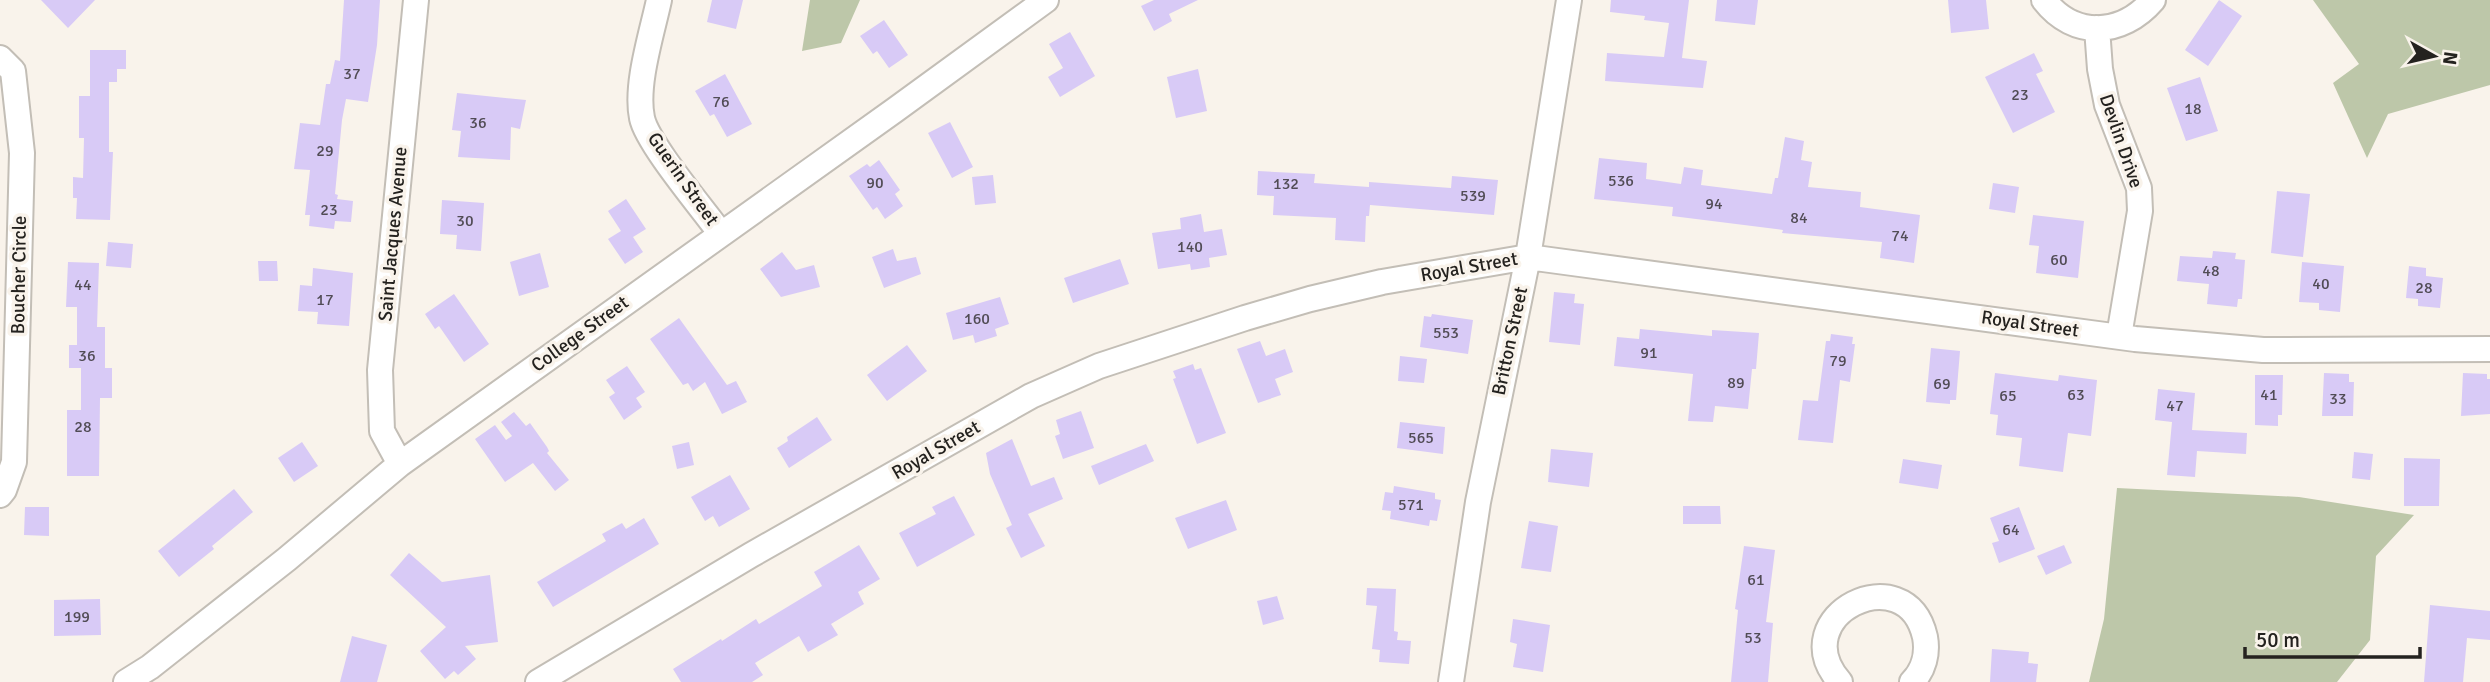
<svg xmlns="http://www.w3.org/2000/svg" width="2490" height="682" font-family="Signika,sans-serif">
	<style>
		.green { fill: #bdc7a9 }
		.building { fill: #d8caf6 }
		.lines { fill: none; stroke-linecap: round; stroke-linejoin: round }
		.minor-casing { stroke: #c3beb6; stroke-width: 28 }
		.minor { stroke: #fff; stroke-width: 24 }
		.labels { text-anchor: middle; dominant-baseline: central; stroke-width: 7; stroke-linejoin: round; paint-order: stroke }
		.number-label { font-size: 16px; fill: #514c55 }
		.street-label { font-size: 19px; fill: #24221f; stroke: #f9f3eb }
	</style>
	<rect width="100%" height="100%" fill="#f9f3eb"/>
	<path class="green" d="M810,0H860L841,43L802,51Z
		M2313,0H2490V85L2388,114L2367,158L2333,83L2359,64Z
		M2117,488L2299,497L2414,515L2376,556L2370,640L2337,682H2089L2104,619Z"/>
	<path class="building" d="M41,0H95L68,28Z
		M344,0H380L377,45L368,102L346,99L342,120L335,194L338,195L337,199L353,201L351,222L335,221L334,229L309,226L310,215H305L310,170L294,169L300,123L320,125L326,84H330L335,60L340,61Z
		M712,0H743L736,29L707,22Z
		M1154,0H1198L1169,14L1172,21L1154,31L1141,6Z
		M1611,0H1689L1682,58L1707,61L1703,88L1605,81L1607,53L1664,57L1669,23L1644,20L1645,16L1610,12Z
		M1717,0H1758L1755,25L1715,21Z
		M1948,0H1986L1989,29L1951,33Z
		M2219,0L2242,16L2208,66L2185,50Z
		M884,20L908,55L889,68L877,51L873,54L860,36Z
		M1070,32L1095,76L1060,97L1048,77L1063,68L1049,44Z
		M90,50H126V69H117V82H109V152H113L110,220L76,219L77,198H73V177L83,178L84,138H79V96H90Z
		M2034,53L2043,71L2036,74L2055,112L2013,133L1985,77Z
		M1198,69L1207,111L1176,118L1167,77Z
		M725,74L752,124L727,137L714,114L710,116L695,91Z
		M2200,77L2218,131L2186,141L2167,88Z
		M457,93L526,100L520,129L511,127L510,160L458,157L461,131L452,130Z
		M950,122L973,167L952,178L928,133Z
		M1785,137L1804,141L1801,160L1812,162L1808,187L1861,192L1860,207L1920,215L1914,263L1880,258L1882,242L1782,233L1783,230L1672,216L1673,207L1594,199L1599,158L1647,163L1646,179L1681,184L1684,167L1703,170L1701,185L1772,194L1775,178H1778Z
		M879,160L900,190L895,194L903,206L885,219L877,207L873,210L849,176L867,164L870,167Z
		M1258,171L1315,174L1314,183L1369,187V182L1451,188L1452,176L1498,180L1494,215L1370,205L1369,216H1366L1365,242L1335,240L1336,218L1273,215L1274,196L1257,195Z
		M993,175L996,203L975,205L972,177Z
		M1993,183L2019,187L2015,213L1989,209Z
		M2277,191L2310,194L2303,257L2271,253Z
		M626,199L646,229L633,237L643,252L625,264L608,239L621,231L608,211Z
		M442,200L484,203L481,251L456,249L457,235L440,234Z
		M1201,214L1204,232L1222,229L1227,255L1209,258L1210,267L1191,270L1190,264L1158,269L1152,233L1181,229L1180,218Z
		M2033,215L2084,221L2078,278L2036,273L2039,246L2029,245Z
		M108,242L133,244L131,268L106,266Z
		M893,249L897,261L916,257L921,274L884,288L872,257Z
		M2213,251L2236,253L2235,259L2245,260L2242,299H2238L2237,307L2207,304L2209,284L2177,281L2180,256L2212,258Z
		M782,252L796,270L814,265L820,287L781,297L760,269Z
		M540,253L549,287L519,296L510,262Z
		M1120,259L1129,284L1073,303L1064,278Z
		M258,261H277L278,281H259Z
		M68,262L99,263L97,327H105V368H112V398H100L99,476H67V410H81V368H69V345H77V307H66Z
		M2302,262L2344,266L2340,312L2319,310V303L2299,302Z
		M2409,266L2426,268V276L2443,278L2440,308L2418,306V299L2406,298Z
		M313,268L353,273L349,326L317,324L318,312L298,311L300,285L312,286Z
		M1554,292L1575,294L1574,303L1584,304L1580,345L1549,342Z
		M454,294L489,344L464,362L439,326L435,329L425,314Z
		M1000,297L1009,324L995,329L997,336L975,343L973,335L953,340L946,313Z
		M1432,314L1473,320L1468,354L1420,347L1424,316L1431,317Z
		M679,318L727,385L736,381L747,402L722,414L705,382L693,391L688,383L683,385L650,339Z
		M1640,329L1712,336V330L1759,333L1756,369H1752L1748,409L1715,406L1713,422L1688,421L1693,374L1614,366L1617,337L1639,339Z
		M1831,334L1853,337L1852,344H1855L1850,382L1840,380L1833,443L1798,440L1803,400L1818,401L1826,341H1830Z
		M1260,341L1266,356L1285,349L1293,372L1275,379L1281,395L1258,403L1237,349Z
		M907,345L927,371L887,401L867,375Z
		M1931,348L1960,351L1956,400H1950V404L1926,402Z
		M1400,356L1427,359L1424,383L1398,381Z
		M1193,364L1195,370L1201,368L1226,433L1197,444L1173,379L1176,378L1173,371Z
		M627,366L645,392L636,398L642,407L624,420L609,397L615,393L606,380Z
		M1995,373L2058,381L2059,375L2097,380L2091,436L2068,433L2063,472L2019,466L2022,438L1996,435L1998,415L1990,414Z
		M2324,373L2349,374V382H2354L2353,416H2322Z
		M2463,373L2487,374V379H2490V414L2461,416Z
		M2255,375H2283L2282,415H2278V426L2255,425Z
		M2158,389L2195,393L2192,430L2247,433L2246,454L2197,451L2195,477L2167,475L2172,422L2155,420Z
		M1081,411L1094,448L1063,459L1055,436L1060,434L1056,420Z
		M514,412L526,426L530,423L547,447L549,451L547,453L569,480L555,491L533,463L505,482L475,439L495,425L506,440L512,436L501,422Z
		M817,417L832,440L789,468L777,448L788,441L787,437Z
		M1400,422L1445,427L1443,454L1397,448Z
		M1012,439L1031,486L1054,477L1063,499L1028,514L1045,546L1021,558L1006,528L1012,525L990,474L986,453Z
		M302,442L318,466L294,482L278,458Z
		M689,442L694,465L677,469L672,446Z
		M1146,444L1154,461L1099,485L1091,466Z
		M1551,449L1593,453L1589,487L1548,482Z
		M2354,452L2373,454L2370,480L2352,478Z
		M2404,458L2440,459L2439,506H2404Z
		M1903,459L1942,465L1938,489L1899,483Z
		M730,475L750,509L719,527L713,516L705,521L691,497Z
		M1394,486L1435,493V499L1441,500L1437,521L1430,520L1429,526L1390,519L1391,511L1382,510L1385,492L1393,493Z
		M234,489L253,512L212,546L214,549L179,577L158,551Z
		M954,496L975,535L917,567L899,533L936,514L932,507Z
		M1226,500L1237,530L1188,549L1175,518Z
		M1683,506H1720L1721,524H1683Z
		M25,507H49V536L24,535Z
		M2019,507L2035,549L1999,563L1992,543L1999,541L1990,518Z
		M644,518L659,544L553,607L537,582L606,541L602,534L622,523L626,529Z
		M1529,521L1558,526L1551,572L1521,568Z
		M859,545L880,579L858,592L864,604L831,624L838,635L808,652L799,636L755,663L763,675L752,682H681L673,669L721,639L722,641L756,619L759,624L822,586L814,572Z
		M2064,545L2072,563L2046,575L2037,556Z
		M1744,546L1775,550L1766,622L1773,623L1768,682H1731L1738,610L1735,609Z
		M409,553L442,582L490,575L498,642L465,646L476,659L458,675L454,671L445,679L420,651L446,627L390,575Z
		M1367,588L1396,589L1394,631L1398,632L1397,640L1411,641L1409,664L1379,662L1380,650L1372,649L1377,606L1366,605Z
		M1277,596L1284,619L1263,625L1257,601Z
		M100,599L101,635L54,636V600Z
		M2430,605L2490,611V640L2467,638L2463,682H2424Z
		M1513,619L1550,625L1543,672L1513,667L1517,644L1510,642Z
		M352,636L387,645L377,682H340Z
		M1992,649L2029,652L2028,663L2038,664L2036,682H1990Z"/>
	<g class="lines">
		<defs>
			<path id="minor" d="M659,0C652,33 635,85 642,118C647,143 703,209 721,234
				M2044,0C2074,39 2122,36 2153,0
				M2097,28L2100,69L2107,105L2139,188L2140,211L2119,336
				M0,58L13,71L22,153L14,462L4,490L0,495
				M400,464L382,431L380,370L416,0
				M126,682L150,667L287,559L400,464L895,110L1046,0
				M538,682L751,555L1031,396L1099,366L1245,318L1310,299L1382,282L1528,257L2135,339L2263,350L2490,349
				M1451,682L1478,502L1528,257L1569,0
				M1840,682C1782,616 1906,554 1925,637C1928,653 1924,670 1912,682"/>
		</defs>
		<use href="#minor" class="minor-casing"/>
		<use href="#minor" class="minor"/>
	</g>
	<g class="labels">
		<g class="number-label">
			<text x="352" y="74">37</text>
			<text x="2020" y="95">23</text>
			<text x="721" y="102">76</text>
			<text x="2193" y="109">18</text>
			<text x="478" y="123">36</text>
			<text x="325" y="151">29</text>
			<text x="1621" y="181">536</text>
			<text x="875" y="183">90</text>
			<text x="1286" y="184">132</text>
			<text x="1473" y="196">539</text>
			<text x="1714" y="204">94</text>
			<text x="329" y="210">23</text>
			<text x="1799" y="218">84</text>
			<text x="465" y="221">30</text>
			<text x="1900" y="236">74</text>
			<text x="1190" y="247">140</text>
			<text x="2059" y="260">60</text>
			<text x="2211" y="271">48</text>
			<text x="2321" y="284">40</text>
			<text x="83" y="285">44</text>
			<text x="2424" y="288">28</text>
			<text x="325" y="300">17</text>
			<text x="977" y="319">160</text>
			<text x="1446" y="333">553</text>
			<text x="1649" y="353">91</text>
			<text x="87" y="356">36</text>
			<text x="1838" y="361">79</text>
			<text x="1736" y="383">89</text>
			<text x="1942" y="384">69</text>
			<text x="2076" y="395">63</text>
			<text x="2269" y="395">41</text>
			<text x="2008" y="396">65</text>
			<text x="2338" y="399">33</text>
			<text x="2175" y="406">47</text>
			<text x="83" y="427">28</text>
			<text x="1421" y="438">565</text>
			<text x="1411" y="505">571</text>
			<text x="2011" y="530">64</text>
			<text x="1756" y="580">61</text>
			<text x="77" y="617">199</text>
			<text x="1753" y="638">53</text>
		</g>
		<g class="street-label">
			<text transform="translate(2121 141) rotate(71)">Devlin Drive</text>
			<text transform="translate(683 179) rotate(55)">Guerin Street</text>
			<text transform="translate(393 234) rotate(-85)">Saint Jacques Avenue</text>
			<text transform="translate(1469 267) rotate(-10)">Royal Street</text>
			<text transform="translate(19 275) rotate(-89)">Boucher Circle</text>
			<text transform="translate(2030 324) rotate(8)">Royal Street</text>
			<text transform="translate(580 334) rotate(-36)">College Street</text>
			<text transform="translate(1510 341) rotate(-78)">Britton Street</text>
			<text transform="translate(936 450) rotate(-30)">Royal Street</text>
		</g>
	</g>
	<g transform="translate(2434 56) rotate(98)" stroke="#f9f3eb" stroke-width="5" paint-order="stroke">
	<path d="M0-5L12 26L0 18L-12 26Z" fill="#24221f"/>
	<text y="-10" font-size="19" font-weight="bold" text-anchor="middle" fill="#24221f">N</text>
	</g>
	<path d="M2245 647v10h175v-10" fill="none" stroke="#24221f" stroke-width="3.5"/>
	<text x="2256" y="647" font-size="21" fill="#24221f" stroke="#f9f3eb" stroke-width="5" paint-order="stroke">50 m</text>
</svg>
